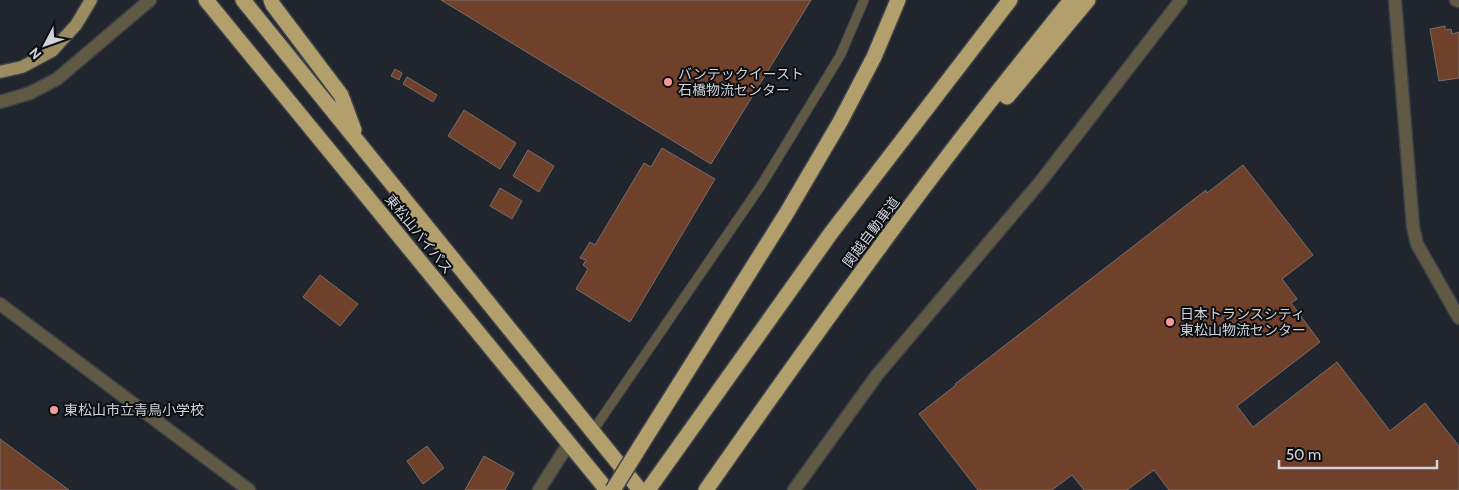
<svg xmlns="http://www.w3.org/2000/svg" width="1459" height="490" font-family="Cabin,'Noto Sans JP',sans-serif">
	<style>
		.building { fill: #6f402a; stroke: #7a6e68 }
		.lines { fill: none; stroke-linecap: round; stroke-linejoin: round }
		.lane-casing { stroke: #3c4149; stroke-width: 11 }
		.street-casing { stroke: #3c4149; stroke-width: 15 }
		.primary-casing { stroke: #3c4149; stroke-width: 15 }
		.highway-casing { stroke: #3c4149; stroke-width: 18 }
		.lane { stroke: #605944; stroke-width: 9 }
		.street { stroke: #605944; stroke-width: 12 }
		.primary { stroke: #9a8b60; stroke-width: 12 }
		.highway { stroke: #b29f6b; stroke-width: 15 }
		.highway-bridge-casing { stroke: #3c4149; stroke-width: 18; stroke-linecap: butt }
		.highway-bridge { stroke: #b29f6b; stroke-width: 15 }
		.poi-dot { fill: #f59b9b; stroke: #0c0e12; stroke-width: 2 }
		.labels { text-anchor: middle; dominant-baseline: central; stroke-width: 4; stroke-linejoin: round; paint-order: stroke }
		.poi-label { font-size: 14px; fill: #d0d3d9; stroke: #0c0e12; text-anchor: start }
		.street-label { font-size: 14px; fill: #d0d3d9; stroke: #0c0e12 }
	</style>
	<rect width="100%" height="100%" fill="#20252e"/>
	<path class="building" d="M441,0H811L711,164Z
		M1445,26V30L1451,29L1452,34L1459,32V78L1439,81L1430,29Z
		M395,69L402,73L399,80L391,76Z
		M407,77L437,95L433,102L403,84Z
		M464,110L516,143L500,169L448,136Z
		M662,148L715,179L630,322L576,289L588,269L583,265L586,260L580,258L590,242L595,245L644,163L651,167Z
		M528,150L554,166L539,192L513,176Z
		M1243,165L1313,255L1282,279L1297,299L1291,303L1320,342L1237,406L1253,427L1337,362L1390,431L1425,403L1459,446V490H1169L1154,470L1127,490H1084L1072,475L1052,490H978L919,414L956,385L955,384L1206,190L1207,193Z
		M500,188L522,201L512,219L490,206Z
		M320,275L358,304L340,326L303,297Z
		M0,439L69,490H0Z
		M427,446L444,468L423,484L407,461Z
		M484,456L514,473L505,490H465Z"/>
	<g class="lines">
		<defs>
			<path id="lane" d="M592,432L762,184L840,56L864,0"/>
			<path id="street" d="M1395,0L1413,227L1417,244L1459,318
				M1456,0L1459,1
				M0,102L30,93L57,79L150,0
				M0,304L249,490
				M539,490L569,443
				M794,490L877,375L1041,181L1181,0"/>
			<path id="primary" d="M0,72L22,67L52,51L76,25L91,0"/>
			<path id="highway" d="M206,0L607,490
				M243,0L640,490
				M271,0L273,5L341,95L354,130
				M1007,97L1088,0
				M641,445L786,214L840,122L874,57L898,0
				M648,490L831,233L1010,0
				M706,490C794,364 883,239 977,118C1008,78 1040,39 1071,0"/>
		</defs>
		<use href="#lane" class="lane-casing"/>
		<use href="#street" class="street-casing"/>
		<use href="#primary" class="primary-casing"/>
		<use href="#highway" class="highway-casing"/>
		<use href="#lane" class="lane"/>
		<use href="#street" class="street"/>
		<use href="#primary" class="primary"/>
		<use href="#highway" class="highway"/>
		<defs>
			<path id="highway-bridge" d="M613,490L641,445"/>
		</defs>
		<use href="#highway-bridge" class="highway-bridge-casing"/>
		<use href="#highway-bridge" class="highway-bridge"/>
	</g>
	<g class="poi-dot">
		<circle cx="668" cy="82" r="5"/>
		<circle cx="1170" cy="322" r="5"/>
		<circle cx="54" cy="410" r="5"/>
	</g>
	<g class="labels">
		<g class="poi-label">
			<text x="678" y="74">バンテックイースト<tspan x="678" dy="16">石橋物流センター</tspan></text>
			<text x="1180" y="314">日本トランスシティ<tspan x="1180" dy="16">東松山物流センター</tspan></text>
			<text x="64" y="410">東松山市立青鳥小学校</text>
		</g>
		<g class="street-label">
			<text transform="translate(871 232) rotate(-53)">関越自動車道</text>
			<text transform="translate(419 234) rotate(51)">東松山バイパス</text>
		</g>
	</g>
	<g transform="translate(45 45) rotate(229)" stroke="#0c0e12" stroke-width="4" paint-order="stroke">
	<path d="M0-4L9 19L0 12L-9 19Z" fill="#d0d3d9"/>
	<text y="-8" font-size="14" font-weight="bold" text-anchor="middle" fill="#d0d3d9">N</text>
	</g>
	<path d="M1279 460v8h158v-8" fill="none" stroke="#d0d3d9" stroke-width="2.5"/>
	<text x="1286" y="460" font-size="15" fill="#d0d3d9" stroke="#0c0e12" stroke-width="4" paint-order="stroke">50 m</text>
</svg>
